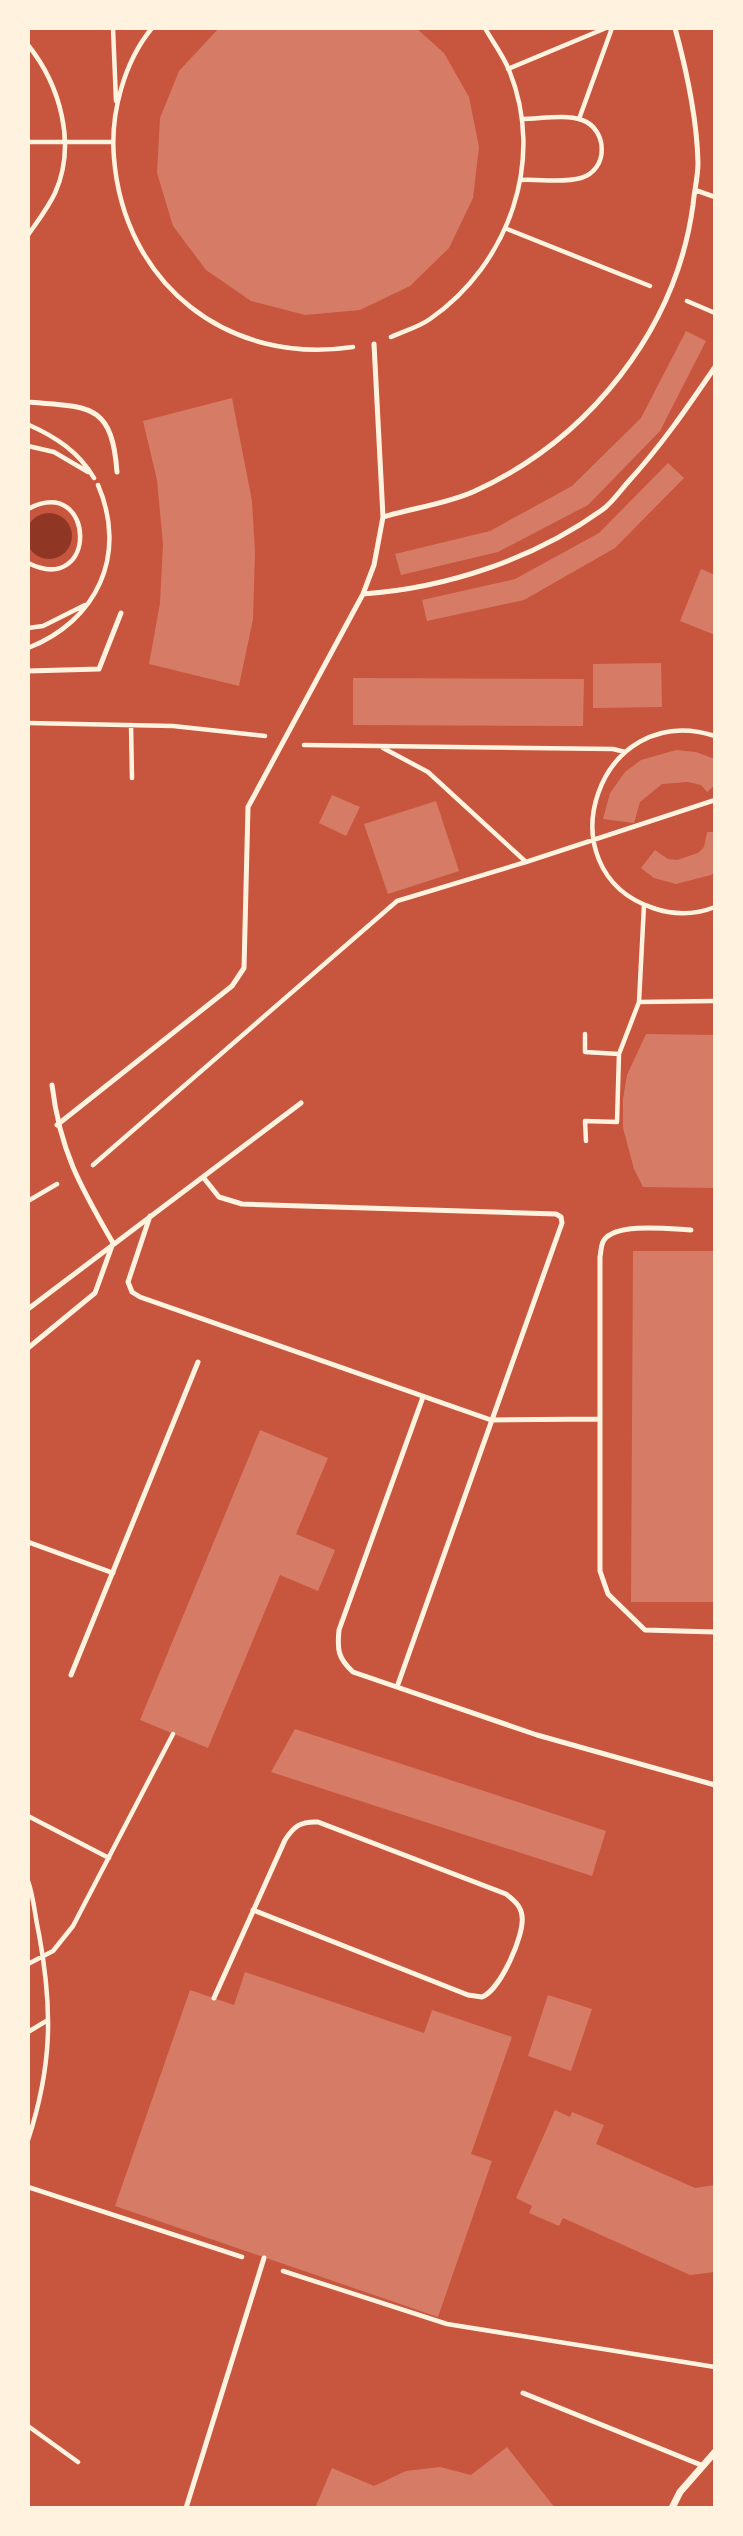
<svg xmlns="http://www.w3.org/2000/svg" width="743" height="2536" font-family="Barlow,sans-serif">
	<style>
		.water { fill: #8f3625 }
		.building { fill: #d67c66 }
		.lines { fill: none; stroke-linecap: round; stroke-linejoin: round }
		.path { stroke: #fff3e0; stroke-width: 4.5 }
		.service { stroke: #fff3e0; stroke-width: 5 }
		.minor { stroke: #fff3e0; stroke-width: 7 }
	</style>
	<rect width="100%" height="100%" fill="#c8553d"/>
	<path class="water" d="M26 536a23 23 0 1 1 46 0a23 23 0 1 1-46 0Z"/>
	<path class="building" d="M219,28H416L444,53L469,97L479,147L473,198L449,248L410,286L360,310L305,315L251,301L206,270L173,226L157,173L160,118L179,71Z
		M686,331L706,341L660,431L588,505L498,552L401,575L395,554L490,531L572,486L641,418Z
		M232,398L252,501L255,552L253,619L239,686L149,664L160,603L163,544L157,480L143,421Z
		M668,463L684,478L615,548L524,600L427,621L422,600L515,579L599,533Z
		M701,569L715,575V635L680,621Z
		M661,663L662,707L593,708V664Z
		M353,678L584,679L583,726L353,725Z
		M676,750L696,752L715,759V785L707,792L701,785L688,782L662,784L640,802L634,823L603,819L610,793L625,772L641,760Z
		M332,795L360,807L346,836L319,823Z
		M436,801L459,871L388,894L364,824Z
		M707,832H715V872L711,875L676,884L654,878L641,868L655,850L668,859L677,860L698,853L704,847Z
		M646,1034L715,1035V1188L643,1187L634,1169L623,1128V1099L627,1075Z
		M633,1251H715V1602H631Z
		M260,1430L328,1458L296,1534L335,1550L318,1591L280,1575L208,1748L140,1720Z
		M295,1729L606,1831L592,1876L271,1772Z
		M245,1972L424,2033L432,2010L512,2037L471,2154L492,2161L438,2317L115,2206L190,1990L234,2005Z
		M548,1995L592,2009L571,2071L528,2056Z
		M555,2110L570,2117L572,2112L604,2125L596,2144L695,2188L715,2185V2272L690,2275L563,2218L559,2226L529,2213L532,2206L516,2198Z
		M507,2447L555,2508H315L332,2468L374,2486L406,2471L440,2467L471,2475Z"/>
	<g class="lines">
		<path class="path" d="M113,28L116,101
			M152,28C124,62 110,114 114,158C124,284 228,366 353,347
			M28,45C60,85 77,144 55,193C48,208 37,222 28,235
			M508,69L606,28
			M579,119L612,28
			M28,142H113
			M521,180C539,179 564,183 581,178C609,170 608,129 582,120C565,114 540,119 522,119
			M507,229L650,286
			M687,301L715,313
			M391,337C404,331 419,327 430,319C509,264 546,160 509,70C503,55 492,41 485,28
			M29,425C56,437 79,452 94,478
			M28,446L54,452L88,472
			M28,509C96,473 99,598 28,563
			M28,628L43,626L85,605
			M28,648C97,621 128,555 98,485
			M28,723L173,726L265,736
			M131,725L132,778
			M715,736C598,698 541,870 653,908C673,915 695,915 715,907
			M304,745L613,749L625,752
			M383,748L428,772L526,862
			M639,1002L715,1001
			M585,1034V1052L619,1054
			M586,1141L585,1121L617,1122L619,1054L639,1002L644,905
			M93,1165L397,901L526,862L715,800
			M28,1201L57,1184
			M28,1816L109,1858
			M28,1881C34,1898 35,1917 39,1934C53,2010 52,2067 28,2140
			M28,1964L53,1951L73,1926L173,1734
			M28,2032L48,2020
			M28,2187L242,2257
			M283,2271L447,2324L715,2367
			M28,2426L78,2462"/>
		<path class="service" d="M695,190L715,197
			M28,402C88,407 112,402 117,472
			M383,517C412,508 447,504 475,491C589,439 676,330 693,205C694,192 698,177 698,163C697,117 687,72 675,28
			M363,594C447,588 534,559 602,510C612,503 620,491 628,482C661,446 687,408 715,367
			M28,671L99,669L121,613
			M57,1125L232,986L244,968L248,807L363,594L374,565L383,517L374,344
			M203,1177L219,1197L242,1204L556,1214L561,1217L562,1223L397,1687
			M150,1216L128,1282L132,1292L140,1297L491,1420L600,1419
			M691,1230C671,1229 616,1222 604,1240C601,1244 601,1252 600,1257V1571L608,1594L645,1630L715,1632
			M28,1309L301,1103
			M28,1348L95,1293L113,1243C80,1186 60,1151 52,1085
			M423,1397L339,1630C337,1650 338,1658 353,1672L537,1735L715,1785
			M28,1542L113,1573
			M71,1675L198,1362
			M214,1998L285,1840C294,1826 301,1821 318,1822L506,1894C514,1900 521,1906 522,1916C525,1935 500,1990 482,1997L468,1995L253,1910
			M523,2393L701,2465
			M186,2508L264,2258"/>
		<path class="minor" d="M672,2508L680,2492L715,2452"/>
	</g>
	<rect width="743" height="2536" fill="none" stroke="#fff3e0" stroke-width="60"/>
</svg>
